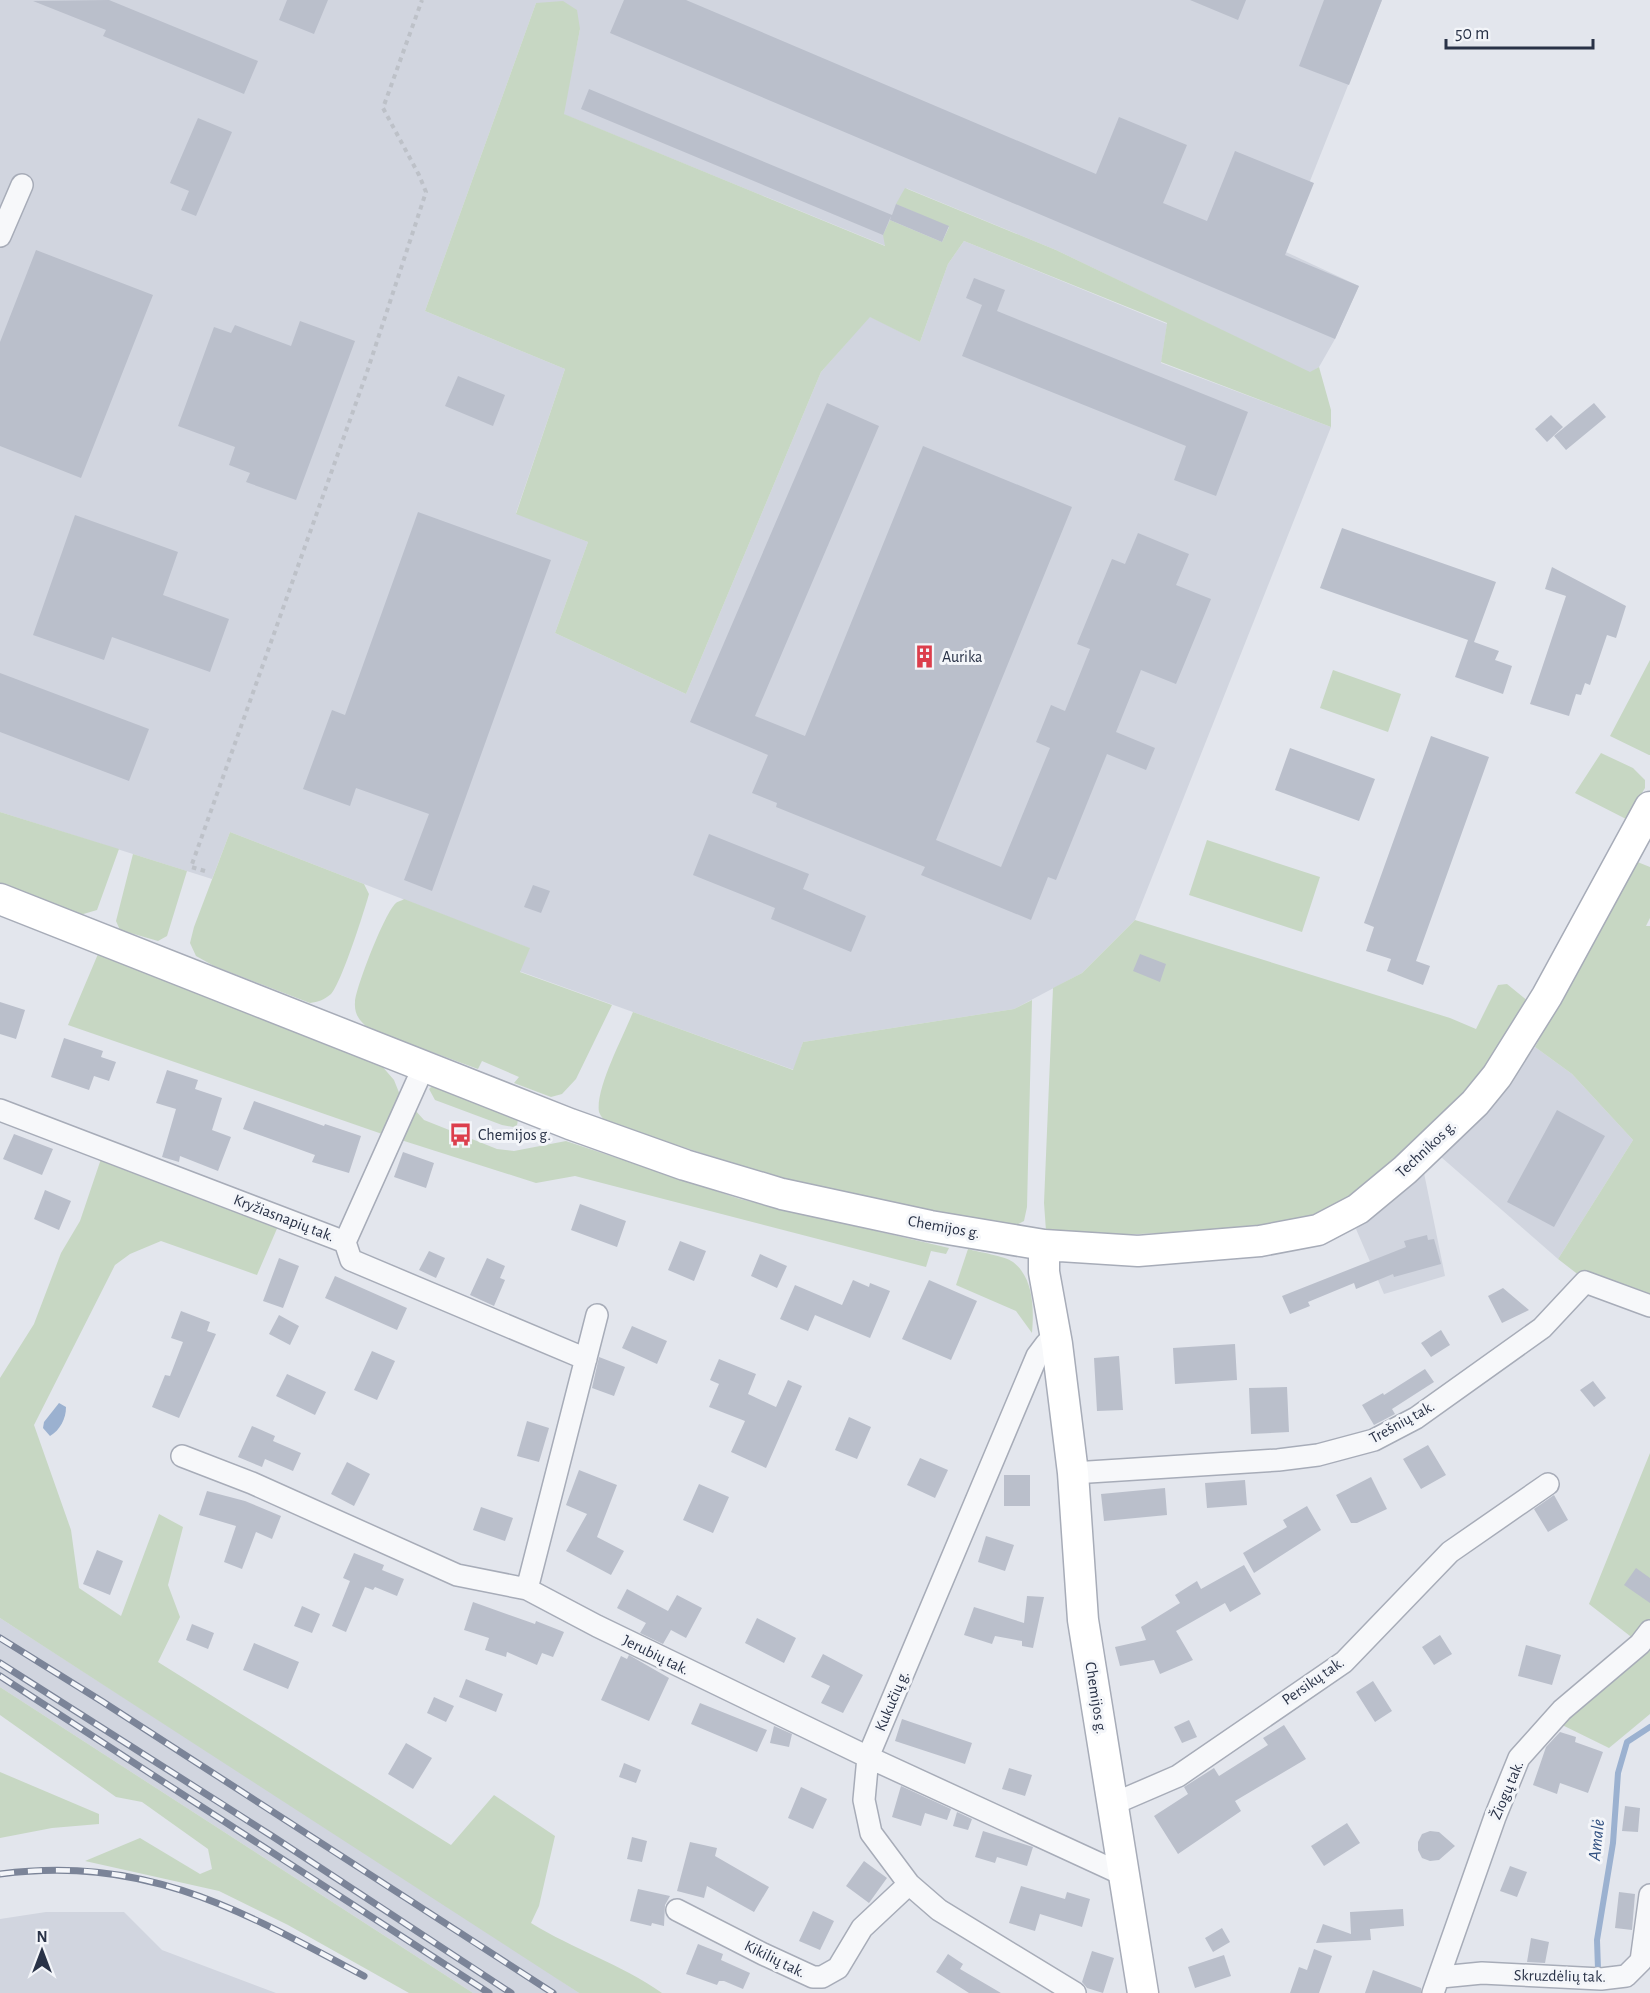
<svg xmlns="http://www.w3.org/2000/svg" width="1650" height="1993" font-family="'Alegreya Sans',sans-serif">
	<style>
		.built { fill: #d1d5df }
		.green { fill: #c7d7c3 }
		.water { fill: #9bb1d0 }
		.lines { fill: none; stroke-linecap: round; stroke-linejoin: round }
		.stream { stroke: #9bb1d0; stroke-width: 6 }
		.building { fill: #babfcb }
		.street-casing { stroke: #a7acb8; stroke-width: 24 }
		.secondary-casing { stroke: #a7acb8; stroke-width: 33 }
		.path { stroke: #bdc1c8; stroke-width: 4; stroke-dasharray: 4.5 4.5; stroke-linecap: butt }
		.street { stroke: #f7f8fa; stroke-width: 21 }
		.secondary { stroke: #fff; stroke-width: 30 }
		.rail-casing { stroke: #7b8498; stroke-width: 7 }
		.rail { stroke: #f3f5f9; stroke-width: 4.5; stroke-dasharray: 14; stroke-linecap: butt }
		.labels { text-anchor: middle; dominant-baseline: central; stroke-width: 6; stroke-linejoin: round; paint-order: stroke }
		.poi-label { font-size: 16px; fill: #293247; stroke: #f3f5f9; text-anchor: start }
		.street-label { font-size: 16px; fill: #293247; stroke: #f3f5f9 }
		.water-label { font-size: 18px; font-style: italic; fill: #2e4e7f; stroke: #f3f5f9 }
	</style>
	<rect width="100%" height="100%" fill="#e3e6ed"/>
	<path class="built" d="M0,0H1382L1310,181L1286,252L1359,286L1335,339L1319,367L1310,373L1056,250L906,188L949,226L942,242L890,220L886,246L563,114L580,29L536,3L425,311L565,369L516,513L588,542L555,633L686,694L821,372L870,316L920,342L948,264L964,241L1167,324L1161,363L1331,427L1135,920L1082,973L1014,1009L803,1042L794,1070L519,971L529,948L230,832L212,879L0,812Z
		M1535,1047L1572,1074L1633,1140L1558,1259L1441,1157L1502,1093Z
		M1424,1173L1445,1276L1384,1294L1356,1229Z
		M0,1618L505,1943L579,1993H473L0,1687Z
		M46,1912H124L162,1950L276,1993H0V1919Z"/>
	<path class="green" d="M563,1L577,10L580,29L564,114L885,246L883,235L890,220L942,242L949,227L896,204L905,188L1056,250L1310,372L1319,367L1331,410V427L1161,362L1167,323L964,241L948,264L920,342L870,317L821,372L686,694L555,633L588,542L516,514L565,369L425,311L536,3Z
		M1650,660V755H1649L1610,736Z
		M1333,670L1401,694L1388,732L1320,708Z
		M1601,753L1633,768L1645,780V788L1626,819L1575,793Z
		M0,812L119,849L97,910L80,915L0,883Z
		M230,832L364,884L369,894C364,912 341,984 331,994C324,1000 318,1002 310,1003L214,966L196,956L190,943L194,927Z
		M1207,840L1320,877L1302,932L1189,895Z
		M133,854L187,871L167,936L158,941L120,930L116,921Z
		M1635,861L1650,867V918L1646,926H1650V1306L1580,1276L1558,1259L1633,1140L1572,1074L1535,1047Z
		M404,899L530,948L520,972L612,1005L576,1079L562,1094L551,1097L514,1083L519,1077L482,1061L478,1069L369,1029C360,1021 354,1015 355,1002C356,987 385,912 396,903C397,902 403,900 404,899Z
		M1135,920L1450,1018L1476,1029L1498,985L1507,984L1529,1002L1471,1091L1357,1194L1320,1213L1252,1229L1117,1235L1046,1231L1044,1203L1053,988L1082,973Z
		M98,954L381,1065L394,1080L400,1095L385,1135L68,1025Z
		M1032,1000L1027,1207L1024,1221L1013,1227L795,1183L608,1123C604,1120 601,1117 599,1112C595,1089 624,1035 633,1012L793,1070L803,1042L1014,1009Z
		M432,1086H441L514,1116L518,1120L517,1125L513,1127L502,1125L435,1100L429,1089Z
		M414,1109L424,1120L497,1149L514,1151L566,1141L740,1199L949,1248L946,1254L931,1251L926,1267L575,1176L536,1183L401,1140Z
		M104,1150L282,1217L257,1275L161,1241L130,1254L115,1265L34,1425L71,1530L79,1588L121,1616L159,1514L183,1527L168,1585L180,1617L158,1662L451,1845L494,1795L555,1836L539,1906L531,1923C573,1949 621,1964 662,1993H579L0,1618V1378L34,1324L61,1253L80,1221Z
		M968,1249C978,1252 1005,1256 1013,1262C1034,1278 1034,1310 1032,1333L1016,1311L956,1285Z
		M1650,1453V1714L1609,1748L1552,1720L1639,1643L1589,1604Z
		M0,1687L473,1993H409L288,1925L219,1891L85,1861L140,1838L200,1874L212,1869L208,1849L142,1802L116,1797L0,1715Z
		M0,1772L99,1814V1824L52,1828L0,1838Z"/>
	<path class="water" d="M59,1403L66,1407C66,1419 60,1430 50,1436L43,1428L44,1422Z"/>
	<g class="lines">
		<path class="stream" d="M1598,1969L1597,1940L1613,1843L1618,1773L1627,1742L1650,1727"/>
	</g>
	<path class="building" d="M109,0L258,61L244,94L103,36L106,30L33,1Z
		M287,0H328L314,34L279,20Z
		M624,0H686L1096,174L1119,117L1187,145L1163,203L1207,221L1235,151L1314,183L1285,255L1359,286L1335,339L610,33Z
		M1190,0H1246L1238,20Z
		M1324,0H1382L1349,85L1299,66Z
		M589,89L892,215L896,204L949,226L942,242L890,220L891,216L883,235L581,109Z
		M198,118L232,132L196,216L181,210L189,191L170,183Z
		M36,250L153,295L81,478L0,446V342Z
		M974,278L1005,290L997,311L1248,412L1216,496L1174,480L1186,446L962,356L982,305L966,298Z
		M300,321L355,341L296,500L246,482L250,473L229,465L235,447L178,426L214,327L231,333L235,325L291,346Z
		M458,376L505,395L493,426L445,406Z
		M827,403L879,426L755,716L805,736L923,446L1072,507L936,840L1001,867L1050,748L1036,742L1051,705L1065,711L1090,649L1077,644L1112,559L1125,564L1138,533L1189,554L1176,585L1211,599L1176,684L1141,670L1116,732L1155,748L1146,770L1107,754L1056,880L1048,877L1031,920L921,875L925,867L776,807L777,803L752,793L768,755L690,722Z
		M1594,403L1606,417L1566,450L1554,436Z
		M1551,415L1563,427L1547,442L1535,429Z
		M418,512L551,560L432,891L404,880L429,814L356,788L350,806L303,789L332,710L345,715Z
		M75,515L178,552L163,595L229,619L210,672L112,637L104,660L33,635Z
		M1342,528L1496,582L1474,642L1499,651L1495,660L1512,666L1503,694L1455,677L1468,640L1320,588Z
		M1552,567L1626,606L1616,638L1607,635L1590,685L1585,683L1581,695L1576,694L1569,716L1530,704L1566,596L1545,589Z
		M0,673L149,729L129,781L0,732Z
		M1431,736L1489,757L1416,961L1430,966L1423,985L1387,971L1391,959L1366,951L1374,927L1364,923Z
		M1290,748L1375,779L1359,821L1275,790Z
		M709,834L809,874L803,889L866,916L851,952L771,919L775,908L693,875Z
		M533,885L550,891L541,913L524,907Z
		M1140,954L1166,964L1160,982L1133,971Z
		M0,1002L25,1010L16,1039L0,1034Z
		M64,1038L103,1051L101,1057L116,1062L109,1081L94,1076L89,1090L51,1077Z
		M167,1070L198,1080L195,1089L222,1098L212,1130L231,1137L218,1171L180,1156L179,1162L162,1157L176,1109L156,1103Z
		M254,1101L324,1126L325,1124L361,1136L349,1173L312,1162L315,1155L243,1129Z
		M1557,1110L1605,1136L1554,1227L1507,1202Z
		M14,1134L53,1149L42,1175L3,1159Z
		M403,1152L434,1163L426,1188L394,1177Z
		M45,1190L71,1201L59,1230L34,1219Z
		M580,1204L626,1221L617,1247L571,1230Z
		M1427,1235L1428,1240L1434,1239L1441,1264L1394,1277L1393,1274L1356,1289L1354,1283L1308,1302L1310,1306L1290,1314L1282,1296L1406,1247L1404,1241Z
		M680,1241L706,1251L694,1281L668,1270Z
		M429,1251L445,1258L436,1278L419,1270Z
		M760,1254L787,1266L777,1288L751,1276Z
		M279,1258L299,1266L283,1308L263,1301Z
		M487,1258L505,1266L500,1278L505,1280L494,1306L470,1295Z
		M335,1276L407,1308L397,1330L325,1298Z
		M853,1280L869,1287L870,1283L890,1291L870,1338L815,1315L808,1331L780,1319L795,1285L842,1305Z
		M929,1280L977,1301L951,1360L902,1339Z
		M1503,1288L1529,1310L1502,1323L1488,1296Z
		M181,1311L210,1322L207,1331L216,1334L179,1418L152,1407L165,1375L170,1376L183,1342L171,1338Z
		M279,1315L299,1326L290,1345L269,1334Z
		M632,1326L667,1341L657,1364L622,1348Z
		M1441,1330L1450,1345L1431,1357L1421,1343Z
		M1235,1344L1237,1380L1175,1384L1173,1348Z
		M372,1351L395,1361L377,1400L354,1390Z
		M1119,1356L1123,1410L1097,1411L1094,1358Z
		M599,1357L625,1367L614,1396L592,1388Z
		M719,1359L756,1374L748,1394L776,1407L788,1380L802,1386L766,1468L731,1452L745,1421L709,1407L719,1384L710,1380Z
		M1425,1369L1434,1382L1392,1409L1395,1414L1374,1425L1362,1405L1383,1393L1384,1395Z
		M287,1374L326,1392L315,1415L276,1396Z
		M1593,1381L1606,1398L1594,1407L1580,1390Z
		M1287,1387L1289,1432L1251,1434L1249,1388Z
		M849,1417L871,1427L857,1459L835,1450Z
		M527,1421L549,1428L539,1462L517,1456Z
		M252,1426L275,1436L273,1441L301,1453L293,1471L265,1459L262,1467L238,1457Z
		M1428,1445L1446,1475L1421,1489L1403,1459Z
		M920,1458L948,1470L935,1498L907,1485Z
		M347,1462L370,1474L354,1506L331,1494Z
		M579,1470L617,1485L597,1537L624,1551L611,1575L566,1551L587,1514L566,1505Z
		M1004,1475H1030V1506H1004Z
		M1371,1477L1387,1509L1357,1523H1351L1336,1495Z
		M1245,1480L1247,1505L1207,1508L1205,1483Z
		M699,1484L729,1497L713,1533L683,1520Z
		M1165,1488L1167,1515L1104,1521L1101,1494Z
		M207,1491L245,1501L281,1516L272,1539L256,1532L242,1569L224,1562L236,1526L199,1515Z
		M1554,1495L1568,1520L1548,1532L1534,1509Z
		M1307,1506L1321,1530L1254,1573L1243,1553L1287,1527L1283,1520Z
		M481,1507L513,1518L505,1541L473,1530Z
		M986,1536L1014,1545L1005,1571L978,1562Z
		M97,1550L123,1561L110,1595L83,1584Z
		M354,1553L384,1565L382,1570L404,1579L397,1596L375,1587L373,1590L365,1587L346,1632L332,1626L350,1581L343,1578Z
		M1244,1565L1261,1594L1230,1612L1225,1603L1176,1631L1193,1660L1160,1674L1154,1660L1120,1666L1115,1647L1146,1640L1141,1627L1180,1603L1175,1595L1197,1581L1201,1589Z
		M1636,1568L1650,1578V1603L1624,1585Z
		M627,1589L668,1611L677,1595L702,1608L686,1638L671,1630L663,1644L640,1633L646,1623L617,1608Z
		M1027,1596L1044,1597L1033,1648L1022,1646V1641L995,1636L992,1644L964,1635L974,1607L1024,1623Z
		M473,1602L535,1624L536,1621L564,1632L553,1657L542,1653L537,1665L507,1652L506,1657L485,1650L489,1638L464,1630Z
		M302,1606L320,1614L312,1633L294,1626Z
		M757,1618L796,1638L784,1663L745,1643Z
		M192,1624L214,1633L208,1649L186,1640Z
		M1440,1635L1452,1654L1434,1665L1422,1647Z
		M254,1643L299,1662L288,1689L243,1670Z
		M1526,1645L1561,1655L1552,1685L1518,1676Z
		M823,1654L863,1675L843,1713L821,1703L830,1686L811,1677Z
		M629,1655L669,1678L649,1721L601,1700L621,1656L627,1659Z
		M466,1679L503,1694L496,1712L459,1697Z
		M1373,1681L1392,1711L1375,1722L1356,1692Z
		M434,1697L454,1706L446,1722L427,1713Z
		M700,1703L767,1730L757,1752L691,1724Z
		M902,1719L972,1743L965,1764L895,1741Z
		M1189,1720L1197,1737L1182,1743L1174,1727Z
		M1284,1725L1306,1759L1235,1801L1241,1811L1178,1854L1154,1816L1188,1794L1184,1787L1214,1768L1219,1776L1268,1745L1263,1738Z
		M774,1726L792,1734L789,1747L770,1743Z
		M1560,1732L1576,1737L1575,1742L1603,1752L1588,1793L1560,1783L1557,1794L1533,1785L1546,1747Z
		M406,1743L432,1758L413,1789L388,1774Z
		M624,1763L641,1770L636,1783L619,1777Z
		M1009,1768L1032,1775L1025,1796L1002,1789Z
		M901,1786L951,1809L947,1820L925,1813L921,1826L892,1817Z
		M801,1787L827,1799L813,1829L788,1818Z
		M1625,1806L1640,1808L1638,1832L1622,1831Z
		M957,1812L972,1819L968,1830L953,1826Z
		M1347,1823L1360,1843L1324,1866L1311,1846Z
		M983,1831L1033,1847L1027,1866L997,1857L995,1863L975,1857Z
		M1430,1831L1439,1832L1455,1846L1439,1860L1430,1861L1422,1858L1418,1850V1842L1422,1834Z
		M632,1837L647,1841L642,1862L627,1859Z
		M690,1842L717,1848L715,1856L769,1887L754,1912L707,1886L704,1898L677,1891Z
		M864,1861L887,1878L869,1903L846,1886Z
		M1510,1866L1527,1872L1517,1897L1500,1891Z
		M1021,1886L1065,1899L1067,1892L1090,1899L1082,1927L1040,1914L1035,1931L1009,1923Z
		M638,1889L670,1896L665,1905L664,1926L652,1923L651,1926L630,1921Z
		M1619,1892L1635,1894L1632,1930L1615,1928Z
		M1403,1909L1404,1926L1370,1929L1371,1940L1316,1943L1323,1924L1351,1934L1350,1912Z
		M813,1911L834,1921L820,1950L799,1941Z
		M1222,1928L1230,1942L1213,1952L1205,1938Z
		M1531,1938L1549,1942L1545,1963L1527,1962Z
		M698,1944L723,1954L721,1960L750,1973L743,1989L724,1981H719L717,1985L686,1974Z
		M1314,1949L1332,1956L1319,1993H1290L1299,1967L1307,1970Z
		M1092,1951L1114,1958L1103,1993L1087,1988L1082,1982Z
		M948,1954L963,1964L960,1969L1001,1993H969L936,1972Z
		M1224,1955L1231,1976L1195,1988L1188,1967Z
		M1373,1970L1421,1988V1993H1365Z"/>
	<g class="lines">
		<defs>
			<path id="street" d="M0,236L22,185
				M0,1110L345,1242L351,1260L586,1359
				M345,1242L424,1066
				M1057,1344H1046L1037,1356L868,1757L864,1800L871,1833L909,1884L939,1910L1075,1993
				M182,1456L252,1483L457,1575L527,1589L597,1626L868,1757L1124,1875
				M1073,1473L1278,1460L1318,1455L1374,1440L1416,1418L1542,1328L1585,1282L1650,1306
				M527,1589L597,1315
				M1113,1804L1178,1776L1344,1662L1450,1552L1548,1484
				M677,1910L763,1954L813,1977H822L838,1968L862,1928L909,1884
				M1441,1977L1482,1973L1601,1979L1626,1976L1641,1961L1650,1895
				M1433,1993L1495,1817L1519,1758L1562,1710L1640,1644L1650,1631"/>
			<path id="secondary" d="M0,899L570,1124L685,1165L782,1194L930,1226L1044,1245V1272L1057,1344L1073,1473L1083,1620L1143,1993
				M1044,1245L1138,1251L1260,1241L1318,1230L1358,1209L1405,1170L1475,1103L1497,1076L1547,996L1650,807"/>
		</defs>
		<use href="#street" class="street-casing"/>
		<use href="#secondary" class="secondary-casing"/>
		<path class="path" d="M205,871L191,867L367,372L426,192L419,175L383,108L422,0"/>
		<use href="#street" class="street"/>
		<use href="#secondary" class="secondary"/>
		<defs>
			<path id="rail" d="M0,1638L103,1702L553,1993
				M0,1663L272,1836L511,1993
				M0,1676L489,1993
				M0,1874C146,1855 240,1910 364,1976"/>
		</defs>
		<use href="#rail" class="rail-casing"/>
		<use href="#rail" class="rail"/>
	</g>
	<defs>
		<symbol id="building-bare" viewBox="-9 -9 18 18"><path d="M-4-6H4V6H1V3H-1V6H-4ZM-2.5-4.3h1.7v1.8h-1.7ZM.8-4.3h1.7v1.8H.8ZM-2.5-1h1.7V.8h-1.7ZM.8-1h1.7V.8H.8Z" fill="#dc3e4c" stroke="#f3f5f9" stroke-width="2.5" paint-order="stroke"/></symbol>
		<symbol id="bus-bare" viewBox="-9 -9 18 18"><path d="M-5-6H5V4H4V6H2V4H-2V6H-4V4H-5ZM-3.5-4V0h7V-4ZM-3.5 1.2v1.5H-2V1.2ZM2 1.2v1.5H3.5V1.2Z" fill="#dc3e4c" stroke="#f3f5f9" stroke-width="2.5" paint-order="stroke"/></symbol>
	</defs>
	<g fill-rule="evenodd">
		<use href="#building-bare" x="908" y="640" width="33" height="33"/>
		<use href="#bus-bare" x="444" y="1118" width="33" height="33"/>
	</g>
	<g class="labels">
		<g class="poi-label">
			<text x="942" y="657">Aurika</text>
			<text x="478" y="1135">Chemijos g.</text>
		</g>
		<g class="street-label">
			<text transform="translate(1426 1149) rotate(-43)">Technikos g.</text>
			<text transform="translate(284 1218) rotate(21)">Kryžiasnapių tak.</text>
			<text transform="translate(944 1227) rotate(10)">Chemijos g.</text>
			<text transform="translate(1402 1422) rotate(-29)">Trešnių tak.</text>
			<text transform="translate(656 1655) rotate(26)">Jerubių tak.</text>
			<text transform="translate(1313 1681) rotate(-35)">Persikų tak.</text>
			<text transform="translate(1096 1698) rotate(81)">Chemijos g.</text>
			<text transform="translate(892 1701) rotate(-67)">Kukučių g.</text>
			<text transform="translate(1507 1790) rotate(-67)">Žiogų tak.</text>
			<text transform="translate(775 1959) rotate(26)">Kikilių tak.</text>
			<text transform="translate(1560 1976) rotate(1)">Skruzdėlių tak.</text>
		</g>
		<g class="water-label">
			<text transform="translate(1597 1840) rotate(-84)">Amalė</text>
		</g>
	</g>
	<g transform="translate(42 1951)" stroke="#f3f5f9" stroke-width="4.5" paint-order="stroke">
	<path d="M0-4.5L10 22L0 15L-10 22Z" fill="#293247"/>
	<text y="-9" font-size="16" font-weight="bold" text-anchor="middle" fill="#293247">N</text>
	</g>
	<path d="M1446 39v9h147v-9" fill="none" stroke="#293247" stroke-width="3"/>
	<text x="1455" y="39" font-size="18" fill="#293247" stroke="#f3f5f9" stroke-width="4.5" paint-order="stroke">50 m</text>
</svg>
